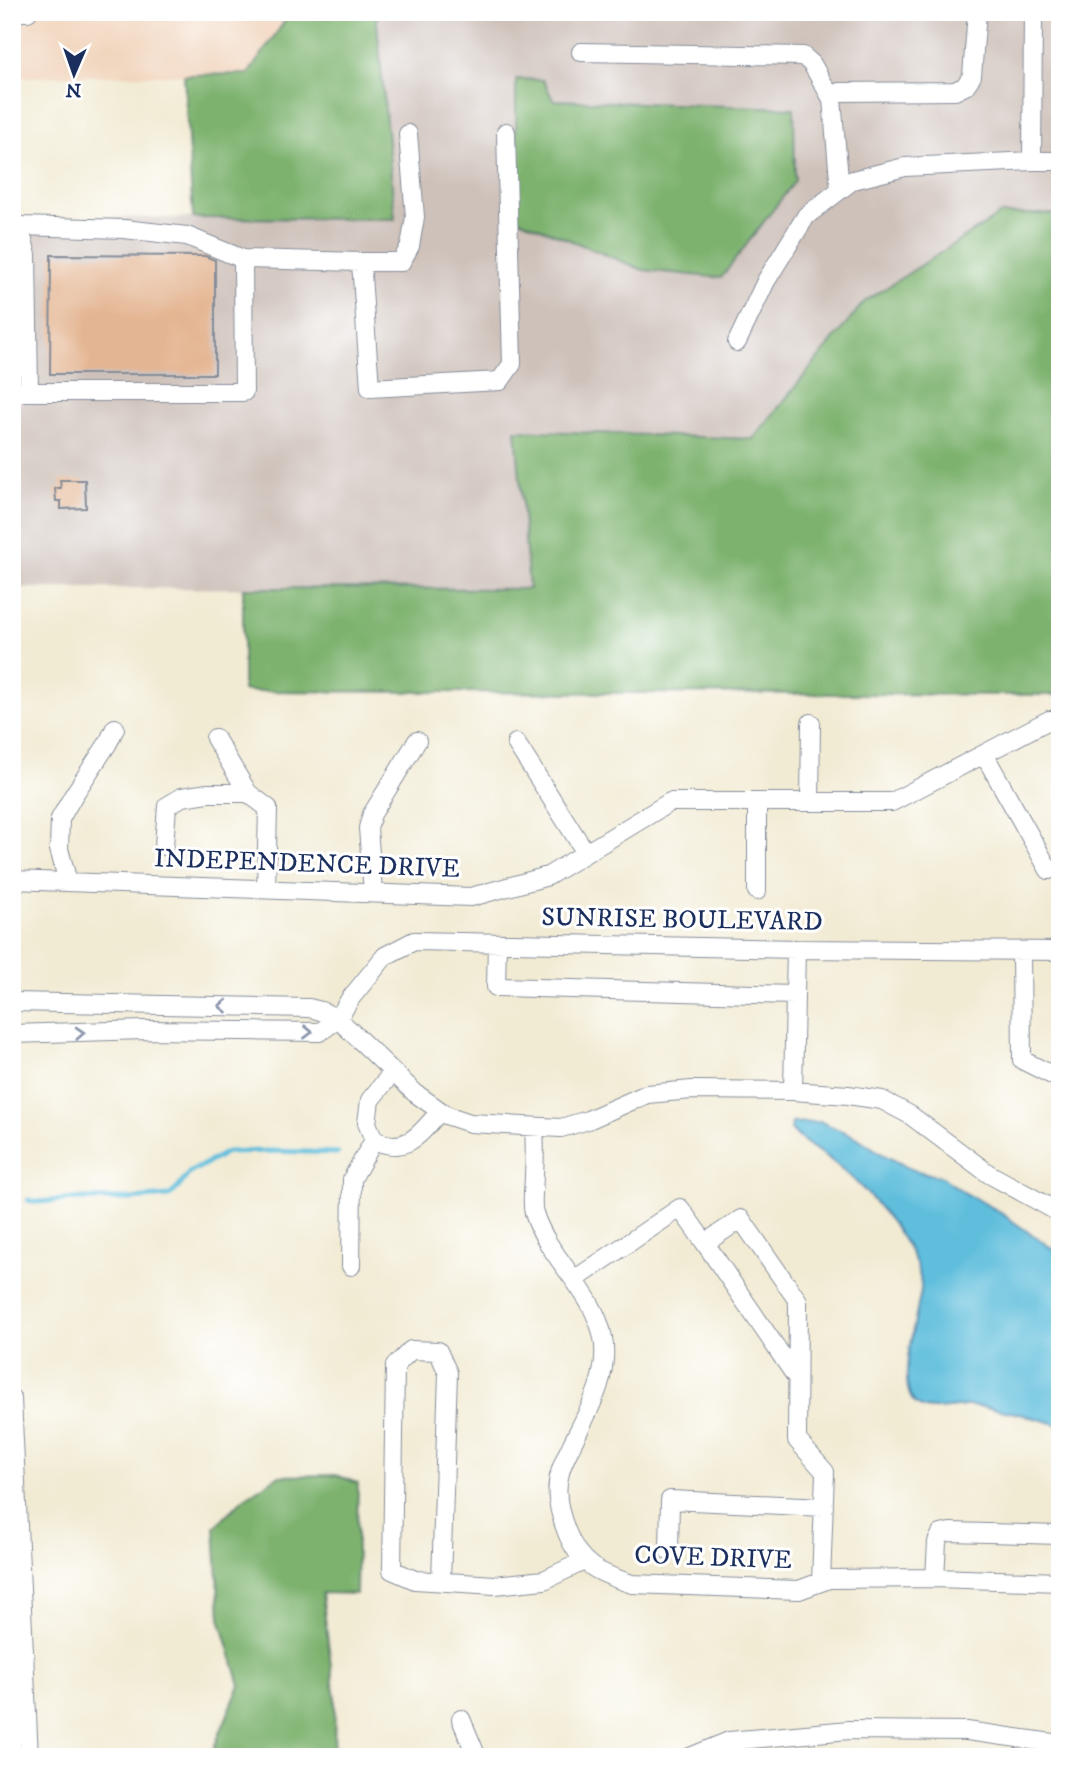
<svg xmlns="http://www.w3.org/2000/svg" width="1072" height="1769" font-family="'IM FELL DW Pica',serif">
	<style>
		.built { fill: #f1d5bd }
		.industrial { fill: #cec1ba }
		.forest { fill: #7db26e; stroke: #4c7066; stroke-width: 2 }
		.water { fill: #5ebedc; stroke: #3c769d; stroke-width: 2 }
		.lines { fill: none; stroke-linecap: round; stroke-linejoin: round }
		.stream { stroke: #5ebedc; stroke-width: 5 }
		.building { fill: #e4b592 }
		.minor-casing { stroke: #868d99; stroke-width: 20 }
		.minor { stroke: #fff; stroke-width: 18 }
		.oneway { stroke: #8d97ae }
		.labels { text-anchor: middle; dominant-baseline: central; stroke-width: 6; stroke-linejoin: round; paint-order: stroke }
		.street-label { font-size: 26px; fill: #1b2f5e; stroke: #fff }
	</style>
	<rect width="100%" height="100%" fill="#fff"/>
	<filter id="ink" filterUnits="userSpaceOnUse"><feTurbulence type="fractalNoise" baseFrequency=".0143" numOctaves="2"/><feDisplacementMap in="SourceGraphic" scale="14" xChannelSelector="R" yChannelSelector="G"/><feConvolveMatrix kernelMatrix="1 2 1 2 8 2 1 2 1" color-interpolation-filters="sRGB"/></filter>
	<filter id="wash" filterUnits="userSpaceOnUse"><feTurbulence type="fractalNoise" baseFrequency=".00686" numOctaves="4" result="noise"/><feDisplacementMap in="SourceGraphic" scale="28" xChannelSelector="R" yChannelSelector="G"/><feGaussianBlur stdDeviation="1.57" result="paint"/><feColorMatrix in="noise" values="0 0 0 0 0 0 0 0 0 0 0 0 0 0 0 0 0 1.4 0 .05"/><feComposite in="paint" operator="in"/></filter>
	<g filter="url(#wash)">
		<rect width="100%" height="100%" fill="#f2ebd4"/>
		<path class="built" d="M12,12H291L248,74L12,77Z"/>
		<path class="industrial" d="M376,12H1060V214H1001L864,302L753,439L517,430L529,589L12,588V217L395,219Z"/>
		<path class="forest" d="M291,12H376L395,219L193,218L184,75L248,74Z
			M516,79L543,80L553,100L794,108L795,181L721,278L643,270L516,218Z
			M1001,214H1060V695L243,691V588L529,589L516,430L753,439L864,302Z
			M335,1475L358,1483L356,1594L322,1593L335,1698L334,1757H210L240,1685L220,1618L215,1527L243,1499L278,1476Z"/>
		<path class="water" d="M821,1122L856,1137L882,1154L913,1170L942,1177L965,1193L995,1209L1060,1254V1425C1035,1418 991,1405 966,1406C951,1407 927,1414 915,1403C897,1386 914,1328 918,1305C919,1299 922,1291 921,1284C918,1247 866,1188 837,1165C821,1151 805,1146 791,1129L792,1123Z"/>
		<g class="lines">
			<path class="stream" d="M28,1200L37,1202L77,1199H132L169,1196L178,1188L189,1173L227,1152L273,1151L338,1153"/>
		</g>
		<g id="blocks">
			<path class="building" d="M51,255L205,256L215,260V374H50Z
				M60,480H85L86,508L61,509V501H56L55,488H61Z"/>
		</g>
	</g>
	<g filter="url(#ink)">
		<use href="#blocks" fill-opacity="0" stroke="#868d99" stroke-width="2"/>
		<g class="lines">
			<defs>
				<path id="minor" d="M12,12H28
					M1033,12L1032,161H1060
					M581,52L803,56L812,64L832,99
					M840,190L832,99L839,92L955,91L965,86L972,76L977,12
					M12,226H19L27,255L29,392
					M19,226L124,229L187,236L243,259
					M361,262H401L410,246L415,217L408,134
					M737,342L766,281L806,216L853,180L905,167L1032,161
					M12,392H244L243,259L361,262L370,388L500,381L512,364L506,132
					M215,738L248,793L268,808L266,889
					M516,743L586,853
					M984,754L1049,870
					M810,802L811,723
					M164,846L167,806L182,797L208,793H248
					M12,880L471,897L548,876L670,802H892L1049,720H1060
					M68,882L59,849L60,819L73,796L108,743L115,728
					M757,891V802
					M373,892L368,828L372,814L417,741
					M497,943L496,987L795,995
					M1021,951L1022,1060L1060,1079
					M12,1002L309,1008L321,1011L338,1019L415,1093L446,1115L470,1123L561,1128L588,1120L647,1094L692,1090L793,1091L848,1095L882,1100L910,1115L989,1174L1060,1213
					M12,1034L145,1030L320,1032L338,1019L350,999L385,956L414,941L796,949L1060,951
					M393,1072L370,1100L367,1123L374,1140C407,1155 420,1134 440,1111
					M793,1091L796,949
					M534,1128C535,1144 535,1159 534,1175C534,1187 531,1202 534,1213C548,1259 594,1290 603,1338C610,1375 588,1412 572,1444C568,1453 562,1463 560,1473C554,1492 559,1512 566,1530C579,1565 598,1573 632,1584L799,1590L829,1579L935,1578L1060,1582
					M705,1243L797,1378
					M351,1266L352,1179L374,1140
					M574,1280L680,1208L705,1243L741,1219L798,1301L797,1440L825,1472L821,1582
					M12,1399L29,1757
					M669,1551L670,1500L824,1507
					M935,1578L937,1542L941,1534L950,1532L1060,1535
					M441,1581L448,1373L438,1351L411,1350L395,1366L392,1570L415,1580L495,1585L544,1580L584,1561
					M461,1719L477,1757
					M690,1757L729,1741L849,1730L967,1731L1060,1744"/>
			</defs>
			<use href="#minor" class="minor-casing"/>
			<use href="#minor" class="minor"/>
		</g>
		<defs><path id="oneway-chevron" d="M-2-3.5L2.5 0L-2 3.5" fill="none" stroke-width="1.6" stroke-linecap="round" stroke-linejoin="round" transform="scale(1.75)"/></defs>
		<g class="oneway">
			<use href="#oneway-chevron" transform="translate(223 1006) rotate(-179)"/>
			<use href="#oneway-chevron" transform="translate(308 1032) rotate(1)"/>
			<use href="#oneway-chevron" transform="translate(80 1033) rotate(-3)"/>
		</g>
	</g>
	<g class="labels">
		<g class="street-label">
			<text transform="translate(307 864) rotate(2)">INDEPENDENCE DRIVE</text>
			<text transform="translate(682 920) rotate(1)">SUNRISE BOULEVARD</text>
			<text transform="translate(713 1558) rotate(2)">COVE DRIVE</text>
		</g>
	</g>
	<rect width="1072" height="1769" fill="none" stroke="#fff" stroke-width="42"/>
	<g transform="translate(74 74) rotate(182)" stroke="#ffffff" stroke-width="5" paint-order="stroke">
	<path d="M0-5L12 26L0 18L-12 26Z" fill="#1b2f5e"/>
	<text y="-10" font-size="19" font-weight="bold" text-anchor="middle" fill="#1b2f5e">N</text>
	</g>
</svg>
